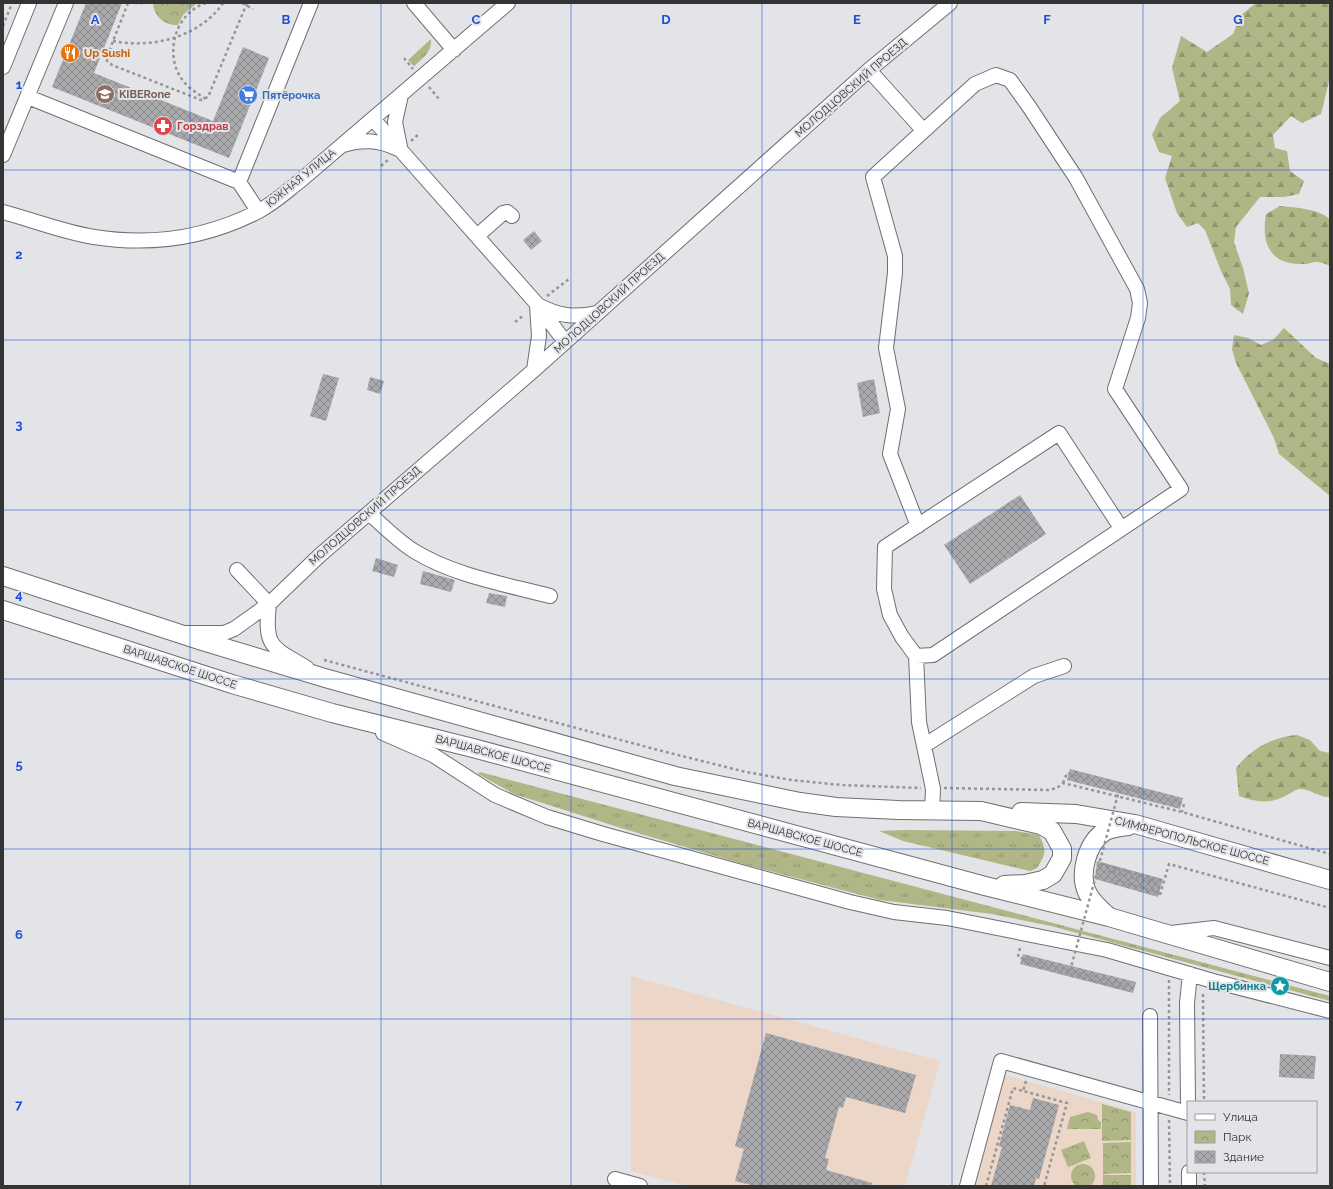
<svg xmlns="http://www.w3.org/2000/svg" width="1333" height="1189" font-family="Raleway,sans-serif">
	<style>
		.education { fill: #ebd6c8 }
		.grass { fill: url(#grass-tufts) }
		.forest { fill: url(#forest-firs) }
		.park { fill: url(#park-crowns) }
		.building { fill: url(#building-cross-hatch) }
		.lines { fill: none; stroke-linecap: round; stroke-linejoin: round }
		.minor-casing { stroke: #6e6f71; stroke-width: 16 }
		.major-casing { stroke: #6e6f71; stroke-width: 20 }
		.path { stroke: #959698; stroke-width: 2.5; stroke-dasharray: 3 3; stroke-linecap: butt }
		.minor { stroke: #fff; stroke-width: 14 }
		.major { stroke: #fff; stroke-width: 18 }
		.path-bridge { stroke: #959698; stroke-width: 2.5; stroke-dasharray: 3 3; stroke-linecap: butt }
		.grid { fill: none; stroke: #1d4ed8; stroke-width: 1; stroke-opacity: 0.55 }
		.labels { text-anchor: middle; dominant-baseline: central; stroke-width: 4; stroke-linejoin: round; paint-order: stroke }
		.food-label { font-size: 11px; font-weight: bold; fill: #c56008; stroke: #e3e4e7; text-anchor: start }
		.street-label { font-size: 11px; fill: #343435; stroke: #e3e4e7 }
		.education-label { font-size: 11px; font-weight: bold; fill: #785e54; stroke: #e3e4e7; text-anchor: start }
		.shop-label { font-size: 11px; font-weight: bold; fill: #366cbe; stroke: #e3e4e7; text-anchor: start }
		.health-label { font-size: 11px; font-weight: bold; fill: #be3a42; stroke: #e3e4e7; text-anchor: start }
		.culture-label { font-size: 11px; font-weight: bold; fill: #0d838f; stroke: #e3e4e7; text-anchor: end }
		.grid-label { font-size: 13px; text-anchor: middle; font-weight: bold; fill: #1d4ed8; stroke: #e3e4e7; stroke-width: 4; stroke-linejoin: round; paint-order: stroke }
	</style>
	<defs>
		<pattern id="grass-tufts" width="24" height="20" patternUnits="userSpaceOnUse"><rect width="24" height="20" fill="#b1b687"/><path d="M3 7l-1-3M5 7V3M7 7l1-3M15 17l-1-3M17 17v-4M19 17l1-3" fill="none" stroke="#91956f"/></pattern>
		<pattern id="forest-firs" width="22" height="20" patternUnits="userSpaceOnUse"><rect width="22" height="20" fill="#b1b687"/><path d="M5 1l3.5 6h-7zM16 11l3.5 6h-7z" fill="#91956f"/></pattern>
		<pattern id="park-crowns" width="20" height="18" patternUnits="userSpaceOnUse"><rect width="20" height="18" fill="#b1b687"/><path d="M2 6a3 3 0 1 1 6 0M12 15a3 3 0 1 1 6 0" fill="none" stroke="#91956f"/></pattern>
		<pattern id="building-cross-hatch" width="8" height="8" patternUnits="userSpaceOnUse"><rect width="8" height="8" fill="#a9a9ac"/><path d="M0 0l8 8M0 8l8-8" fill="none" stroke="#8a8a8d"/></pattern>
	</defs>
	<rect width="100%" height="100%" fill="#e3e4e7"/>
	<path class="education" d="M631,976L940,1061L905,1186H687L631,1171Z
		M1005,1075L1136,1112V1186H974Z"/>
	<path class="grass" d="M431,39C432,52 423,58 414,66L408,60Z
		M480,772L1330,996V1001L1051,926L992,914L880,900L739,863L621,828L514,794L478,774Z
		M904,830L1016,831L1039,835C1047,850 1046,854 1037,868L1030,871L903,841L879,831Z"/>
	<path class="forest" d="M1256,3H1330V77L1321,114L1302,123L1291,116L1273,135L1275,148L1287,151L1290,171L1304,181L1299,194L1284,197H1260L1236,227L1234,242L1243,268L1249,293L1243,314L1231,305L1230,289L1221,271L1205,230L1198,223L1187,227L1177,213L1165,178L1172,156L1159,152L1152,135L1160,118L1180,101L1172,68L1181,36L1207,52L1233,34L1241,15Z
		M1280,206C1297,208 1316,208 1330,219V266C1311,258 1316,265 1300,264C1269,264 1261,241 1266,214Z
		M1284,328L1316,358L1330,364V496L1279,454L1274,438L1236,363L1232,349L1234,335L1248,338L1261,345L1274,339Z
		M1297,735L1310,740L1320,751L1330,753V797C1320,798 1311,789 1300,789C1296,789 1291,793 1287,795C1270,805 1256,802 1239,796L1236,768C1251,749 1272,737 1297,735Z"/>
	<path class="park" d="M153,3H197L183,15L178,25C164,25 154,17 153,3Z
		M1102,1104L1131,1112V1140L1102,1141Z
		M1088,1112L1097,1115L1098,1120L1101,1122V1129H1067L1070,1117Z
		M1084,1141L1091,1158L1068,1167L1061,1150Z
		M1131,1142V1173L1103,1174V1143Z
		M1071 1176a12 12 0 1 1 24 0a12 12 0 1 1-24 0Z
		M1103,1175H1131V1186H1103Z"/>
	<path class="building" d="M86,3H122L94,73L213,121L243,47L269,58L229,158L52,87Z
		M534,231L542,241L531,250L523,240Z
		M323,374L339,378L326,421L310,416Z
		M370,377L384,381L380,394L367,390Z
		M874,379L880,413L863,417L857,383Z
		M1020,495L1046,534L970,584L944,545Z
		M376,558L398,565L394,577L372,571Z
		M423,571L455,580L451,592L420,584Z
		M489,593L507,596L505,607L486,603Z
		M1070,769L1183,798L1180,809L1067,780Z
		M1097,861L1163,879L1158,897L1095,879Z
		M1023,954L1136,982L1133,993L1020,964Z
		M766,1033L916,1075L905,1113L846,1097L843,1108L839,1107L825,1158L829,1159L826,1170L872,1183L871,1186H755L735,1181L744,1149L735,1146Z
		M1280,1054L1316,1056L1314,1079L1279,1077Z
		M1033,1098L1059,1105L1039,1179L1036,1178L1034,1186H991L1002,1147L999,1146L1010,1105L1030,1110Z"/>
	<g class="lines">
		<defs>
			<path id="minor" d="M414,3L454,50
				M3,67L29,3
				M869,70L923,130
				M28,97L239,182L258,211
				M373,119L537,304L565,342
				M343,145C363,139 379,140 398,149
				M400,147L395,122L401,95
				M3,155L66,3
				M239,182L311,3
				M3,212C33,220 63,232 94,237C151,246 207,238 259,211C274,203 287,191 300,181L508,3
				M477,236L503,213L507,212L512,216
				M538,305C558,316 575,318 597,313
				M534,370L539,336L537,305
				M369,513C383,526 398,541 414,551C455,576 504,584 550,596
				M237,570L269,604
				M269,604C264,648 272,647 307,668
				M187,633H224L234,629L269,604L319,556L534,370L869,70L950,3
				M916,656L933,655L1181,489L1115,389L1138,318L1140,303L1137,289L1076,178L1030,108L1010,80L996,75L975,84L873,177L895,256V273L886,348L898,409L890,454L918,526
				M383,733L433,755L495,795L547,817L603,834L850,902L894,912L947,918L1107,950L1213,981L1330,1011
				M925,745L1034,676L1064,666
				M932,811L933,789L919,722L916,656L902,637L890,615L884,589L885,547L1059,433L1121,528
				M1171,933L1214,928L1330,958
				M1150,1016L1151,1186
				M1188,1102L1187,1003L1190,974
				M1189,1172V1186
				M615,1179L640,1186
				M967,1186L1001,1061L1188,1113"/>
			<path id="major" d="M3,576L202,641L325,678L675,776L800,802L836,807L898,810L981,811L1041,825L1052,831L1062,849V858L1053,874L1043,880L1025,884L1004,885
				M3,610L232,684L332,713L473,748L985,886L1109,917L1330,982
				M1021,812L1076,814L1135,824L1330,880
				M1109,917C1101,910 1093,903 1088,894C1078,875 1087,843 1104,832C1110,828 1121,827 1128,826"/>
		</defs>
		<use href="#minor" class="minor-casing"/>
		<use href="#major" class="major-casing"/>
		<path class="path" d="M128,3L108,54L107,61L112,65L201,100L208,97L247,3
			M134,3H144
			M206,3C174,13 163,57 184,82C190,89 198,94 206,99
			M242,3L253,9
			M3,26L12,3
			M113,41C152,49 200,37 223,3
			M404,58L413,69
			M429,87L439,99
			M411,141L420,133
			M381,166L389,159
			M547,296L569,279
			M515,322L524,315
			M324,660L658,750L746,772L791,780L841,785L921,788
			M1063,783L1067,773L1184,804L1182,812
			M944,788L1049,790L1057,788L1063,783L1182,812L1330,854
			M1100,864L1159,880L1158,883L1110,870L1109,872L1159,886L1157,892L1161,893
			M1099,876L1157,892
			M1160,895L1169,864L1330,908
			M1020,948L1018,957L1025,959L1127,985L1126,989L1024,962L1025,959
			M1169,980V1095
			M1203,994L1204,1102
			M1026,1081L1023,1091L1067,1103L1044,1186
			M1169,1120L1170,1186
			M1204,1172L1205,1186
			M986,1186L1013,1088L1023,1091"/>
		<use href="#minor" class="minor"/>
		<use href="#major" class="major"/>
		<path class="path-bridge" d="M1070,971L1120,787"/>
	</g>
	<path class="grid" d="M190,3V1186M381,3V1186M571,3V1186M762,3V1186M952,3V1186M1143,3V1186M3,170H1330M3,340H1330M3,510H1330M3,679H1330M3,849H1330M3,1019H1330"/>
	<defs>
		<symbol id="restaurant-disc" viewBox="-11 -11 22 22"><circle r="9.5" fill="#e8710a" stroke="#e3e4e7"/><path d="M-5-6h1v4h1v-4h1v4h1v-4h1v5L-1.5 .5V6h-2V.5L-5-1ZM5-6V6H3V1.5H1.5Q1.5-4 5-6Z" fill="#fff"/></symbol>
		<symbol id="school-disc" viewBox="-11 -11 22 22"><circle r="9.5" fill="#8d6e63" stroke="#e3e4e7"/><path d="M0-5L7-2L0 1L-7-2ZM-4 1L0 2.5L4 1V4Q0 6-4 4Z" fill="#fff"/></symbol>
		<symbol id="supermarket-disc" viewBox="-11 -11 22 22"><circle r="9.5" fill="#3f7fe0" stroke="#e3e4e7"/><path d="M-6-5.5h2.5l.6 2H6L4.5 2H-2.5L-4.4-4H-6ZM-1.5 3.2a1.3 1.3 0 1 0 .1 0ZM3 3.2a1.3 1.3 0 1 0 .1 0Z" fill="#fff"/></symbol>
		<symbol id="pharmacy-disc" viewBox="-11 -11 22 22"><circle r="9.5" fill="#e0444e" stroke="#e3e4e7"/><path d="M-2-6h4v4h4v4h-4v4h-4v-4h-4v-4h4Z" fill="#fff"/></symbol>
		<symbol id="sight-disc" viewBox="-11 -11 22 22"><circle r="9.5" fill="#0f9aa8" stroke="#e3e4e7"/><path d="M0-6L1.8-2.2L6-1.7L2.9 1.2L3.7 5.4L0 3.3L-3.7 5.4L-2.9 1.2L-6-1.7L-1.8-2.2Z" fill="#fff"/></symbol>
	</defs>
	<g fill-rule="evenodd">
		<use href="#restaurant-disc" x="59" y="42" width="22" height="22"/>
		<use href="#school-disc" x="94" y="83" width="22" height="22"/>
		<use href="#supermarket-disc" x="237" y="84" width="22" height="22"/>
		<use href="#pharmacy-disc" x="152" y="115" width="22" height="22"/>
		<use href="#sight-disc" x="1269" y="975" width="22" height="22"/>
	</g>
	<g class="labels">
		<g class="food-label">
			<text x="84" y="53">Up Sushi</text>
		</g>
		<g class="street-label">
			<text transform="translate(851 88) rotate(-41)">МОЛОДЦОВСКИЙ ПРОЕЗД</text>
			<text transform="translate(301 178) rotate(-39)">ЮЖНАЯ УЛИЦА</text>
			<text transform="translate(609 303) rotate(-42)">МОЛОДЦОВСКИЙ ПРОЕЗД</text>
			<text transform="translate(365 516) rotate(-41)">МОЛОДЦОВСКИЙ ПРОЕЗД</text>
			<text transform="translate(180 667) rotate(18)">ВАРШАВСКОЕ ШОССЕ</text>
			<text transform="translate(493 754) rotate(15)">ВАРШАВСКОЕ ШОССЕ</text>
			<text transform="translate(805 838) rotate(15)">ВАРШАВСКОЕ ШОССЕ</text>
			<text transform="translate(1192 841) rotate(15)">СИМФЕРОПОЛЬСКОЕ ШОССЕ</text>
		</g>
		<g class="education-label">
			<text x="119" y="94">KIBERone</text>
		</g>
		<g class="shop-label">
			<text x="262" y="95">Пятёрочка</text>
		</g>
		<g class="health-label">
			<text x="177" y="126">Горздрав</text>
		</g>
		<g class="culture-label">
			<text x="1266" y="986">Щербинка</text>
		</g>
	</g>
	<g class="grid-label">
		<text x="95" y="24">A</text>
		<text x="286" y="24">B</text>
		<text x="476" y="24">C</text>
		<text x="666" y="24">D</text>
		<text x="857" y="24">E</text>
		<text x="1047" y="24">F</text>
		<text x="1238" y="24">G</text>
		<text x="19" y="89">1</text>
		<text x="19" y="259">2</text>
		<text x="19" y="429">3</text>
		<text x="19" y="599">4</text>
		<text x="19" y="769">5</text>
		<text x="19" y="939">6</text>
		<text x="19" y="1109">7</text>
	</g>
	<rect width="1333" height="1189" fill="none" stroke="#343435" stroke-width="8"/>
	<rect x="1187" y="1101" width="130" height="72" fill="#e3e4e7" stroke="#9d9ea0"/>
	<rect x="1195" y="1114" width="20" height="6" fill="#ffffff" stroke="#9d9ea0"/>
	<text x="1223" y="1121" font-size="12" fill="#343435">Улица</text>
	<rect x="1195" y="1131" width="20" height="12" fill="url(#park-crowns)" stroke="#9d9ea0"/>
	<text x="1223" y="1141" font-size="12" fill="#343435">Парк</text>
	<rect x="1195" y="1151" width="20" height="12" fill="url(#building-cross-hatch)" stroke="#9d9ea0"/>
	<text x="1223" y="1161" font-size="12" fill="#343435">Здание</text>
</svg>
